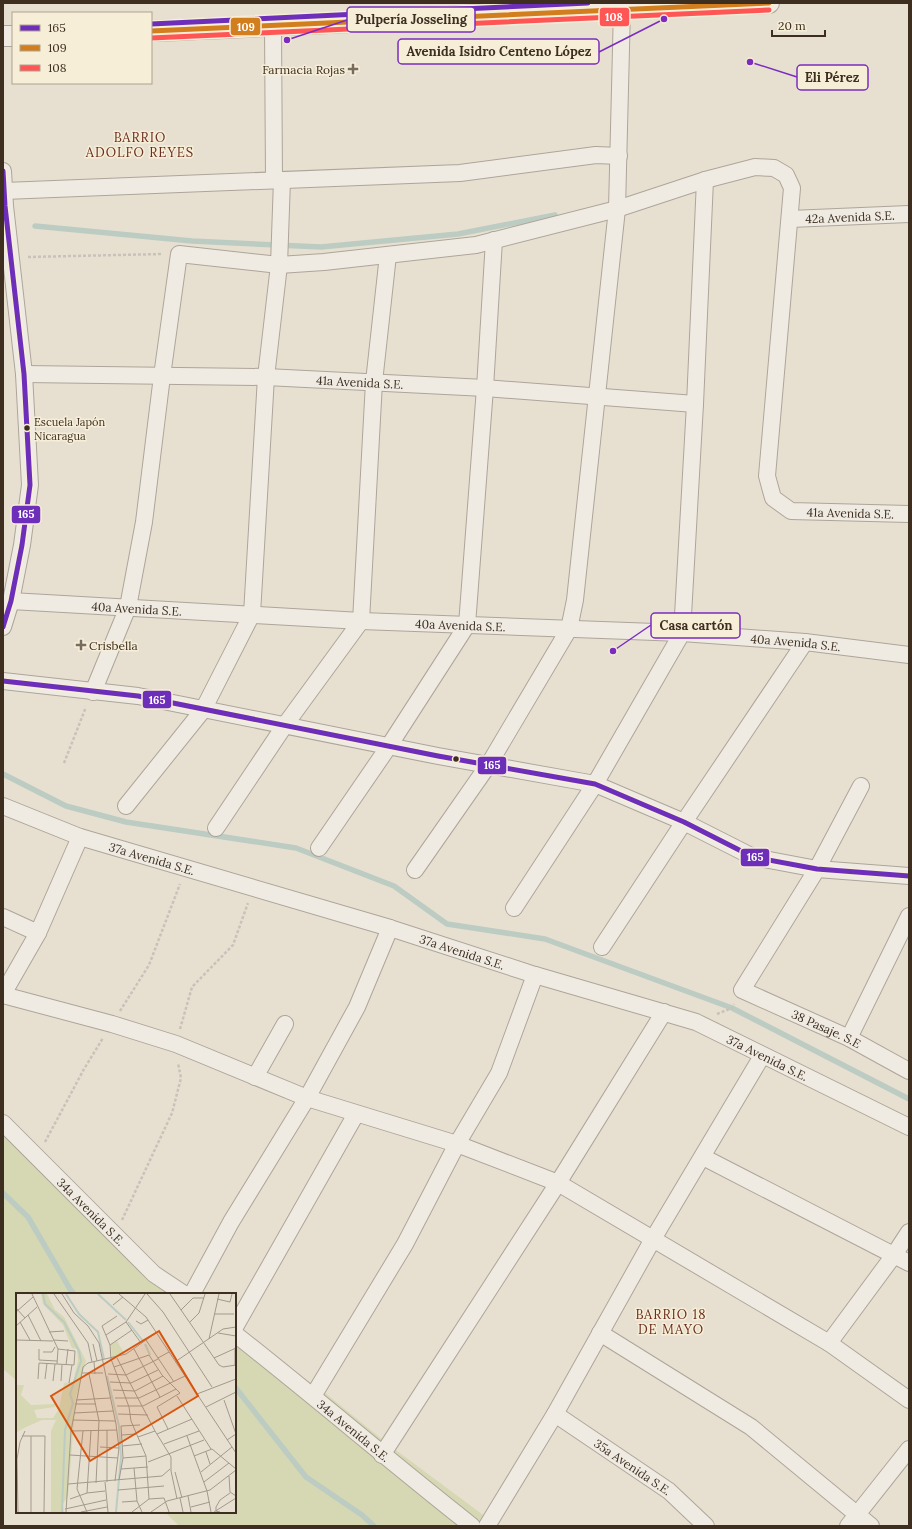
<svg xmlns="http://www.w3.org/2000/svg" width="912" height="1529" font-family="Lora,serif">
	<style>
		.green { fill: #d6d7b3 }
		.lines { fill: none; stroke-linecap: round; stroke-linejoin: round }
		.stream { stroke: #bcccc2; stroke-width: 5.5 }
		.minor-casing { stroke: #ada599; stroke-width: 18 }
		.tertiary-casing { stroke: #ada599; stroke-width: 22 }
		.path { stroke: #c8c2b9; stroke-width: 2.5; stroke-dasharray: 3 2; stroke-linecap: butt }
		.minor { stroke: #efebe3; stroke-width: 16 }
		.tertiary { stroke: #efebe3; stroke-width: 20 }
		.bus-1-casing { stroke: #f7eed8; stroke-width: 8 }
		.bus-2-casing { stroke: #f7eed8; stroke-width: 8 }
		.bus-3-casing { stroke: #f7eed8; stroke-width: 8 }
		.bus-4-casing { stroke: #f7eed8; stroke-width: 8 }
		.bus-1 { stroke: #6d2fba; stroke-width: 5 }
		.bus-2 { stroke: #d27e1f; stroke-width: 5 }
		.bus-3 { stroke: #f55; stroke-width: 5 }
		.bus-4 { stroke: #6d2fba; stroke-width: 5 }
		.poi-dot { fill: #786c5e; stroke: #f7eed8; stroke-width: 1.5 }
		.bus-dot { fill: #3d2e20; stroke: #f7eed8; stroke-width: 1.5 }
		.labels { text-anchor: middle; dominant-baseline: central; stroke-width: 3; stroke-linejoin: round; paint-order: stroke }
		.bus-label { font-size: 11px; fill: #3d2e20; stroke: #f7eed8; text-anchor: start }
		.poi-label { font-size: 12px; fill: #3d2e20; stroke: #f7eed8; text-anchor: end }
		.street-label { font-size: 12px; fill: #3d2e20; stroke: #f7eed8 }
		.neighbourhood-label { font-size: 13px; letter-spacing: 1px; fill: #6b2e1e; stroke: #f7eed8 }
		.inset-river { fill: none; stroke: #bcccc2; stroke-width: 2 }
		.inset-road { fill: none; stroke: #a3998a; stroke-width: 1 }
		.view { fill: #d7550e; fill-opacity: 0.15; stroke: #d7550e; stroke-width: 2 }
		.inset-edge { fill: none; stroke: #3d2e20; stroke-width: 2 }
		.leader { fill: none; stroke: #7b2cbf; stroke-width: 1.5 }
		.callout-dot { fill: #7b2cbf; stroke: #f7eed8; stroke-width: 1.5 }
		.callout { fill: #f7eed8; stroke: #7b2cbf; stroke-width: 1.5 }
		.callout-label { font-size: 13px; text-anchor: middle; font-weight: bold; fill: #3d2e20 }
		.line-badge { stroke: #f7eed8; stroke-width: 1.5 }
		.badge-label { font-size: 11px; text-anchor: middle; font-weight: bold; fill: #fff }
	</style>
	<rect width="100%" height="100%" fill="#e7e0d1"/>
	<path class="green" d="M3,1123L184,1294H17V1381L3,1369Z
		M235,1334L319,1388L389,1445L498,1526H179L165,1512H235Z"/>
	<g class="lines">
		<path class="stream" d="M35,226L192,241L321,247L458,234L555,215
			M3,774L66,806L126,822L296,848L394,886L447,924L545,939L732,1008L909,1099
			M3,1193L28,1217L70,1289L74,1294
			M235,1387L306,1477L362,1515L374,1526"/>
		<defs>
			<g id="minor">
				<path d="M273,26L274,180"/>
				<path d="M3,171L5,206L24,374L30,485L22,545L11,601L3,627"/>
				<path d="M4,191L460,173L596,155L619,156"/>
				<path id="s1" d="M790,219L909,214"/>
				<path id="s2" d="M24,374L266,377L485,388L695,404"/>
				<path id="s3" d="M11,601L361,621L682,633L805,642L909,655"/>
				<path d="M3,681L138,696L438,756L595,784L684,822L753,857L817,869L909,876"/>
				<path id="s4" d="M93,692L128,607L144,522L162,376L179,254L279,265L324,262L476,245L617,209L705,180L755,167L774,168L786,175L792,188L767,476L773,498L791,511L909,514"/>
				<path id="s5" d="M861,786L817,869L742,990L849,1038L909,1071"/>
				<path id="s6" d="M3,806L80,837L390,928L535,975L696,1022L909,1127"/>
				<path d="M126,806L203,710L252,614L266,377L279,265L282,180"/>
				<path d="M216,828L285,725L361,621L374,382L388,255"/>
				<path d="M319,848L389,746L467,625L485,388L494,240"/>
				<path d="M415,870L489,764L569,629L575,600L617,209L622,8"/>
				<path d="M514,908L595,784L682,633L695,404L705,180"/>
				<path d="M3,917L38,933"/>
				<path d="M602,947L684,822L805,642"/>
				<path d="M3,994L38,933L80,837"/>
				<path d="M3,995L112,1024L176,1044L307,1098L457,1144L558,1183L829,1343L909,1400"/>
				<path d="M849,1038L909,916"/>
				<path d="M255,1077L285,1024"/>
				<path id="s7" d="M3,1123L154,1274L184,1294"/>
				<path d="M703,1157L909,1263"/>
				<path d="M192,1294L231,1222L307,1098L357,1007L390,928"/>
				<path d="M235,1327L356,1114"/>
				<path d="M600,1333L751,1427L871,1526"/>
				<path id="s8" d="M235,1334C315,1397 392,1463 472,1526"/>
				<path d="M829,1343L894,1255L909,1232"/>
				<path d="M313,1396L405,1244L457,1144L499,1073L535,975"/>
				<path id="s9" d="M555,1414L669,1491L706,1526"/>
				<path d="M382,1455L558,1183L664,1012"/>
				<path d="M487,1526L555,1414L653,1239L762,1056"/>
				<path d="M848,1526L909,1449"/>
			</g>
			<path id="tertiary" d="M151,31C357,23 563,9 769,3
				M3,36H13"/>
		</defs>
		<use href="#minor" class="minor-casing"/>
		<use href="#tertiary" class="tertiary-casing"/>
		<path class="path" d="M28,257L163,254
			M64,763L86,707
			M120,1011L149,965L180,884
			M717,1014L732,1008L734,1004
			M180,1029L192,987L233,945L248,903
			M45,1142L84,1069L103,1038
			M122,1220L172,1113L181,1078L178,1063"/>
		<use href="#minor" class="minor"/>
		<use href="#tertiary" class="tertiary"/>
		<defs>
			<path id="bus-1" d="M3,171L5,206L24,374L30,485L22,545L11,601L3,627
				M3,681L138,696L438,756L595,784L684,822L753,857L817,869L909,876"/>
			<path id="bus-2" d="M151,31L769,3"/>
			<path id="bus-3" d="M151,38L769,10"/>
			<path id="bus-4" d="M151,24L588,3"/>
		</defs>
		<use href="#bus-1" class="bus-1-casing"/>
		<use href="#bus-2" class="bus-2-casing"/>
		<use href="#bus-3" class="bus-3-casing"/>
		<use href="#bus-4" class="bus-4-casing"/>
		<use href="#bus-1" class="bus-1"/>
		<use href="#bus-2" class="bus-2"/>
		<use href="#bus-3" class="bus-3"/>
		<use href="#bus-4" class="bus-4"/>
	</g>
	<g class="poi-dot">
		<path d="M351 63h4v4h4v4h-4v4h-4v-4h-4v-4h4z"/>
		<path d="M79 639h4v4h4v4h-4v4h-4v-4h-4v-4h4z"/>
	</g>
	<g class="bus-dot">
		<circle cx="27" cy="428" r="3.5"/>
		<circle cx="456" cy="759" r="3.5"/>
	</g>
	<g class="labels">
		<g class="bus-label">
			<text x="34" y="422">Escuela Japón<tspan x="34" dy="14">Nicaragua</tspan></text>
		</g>
		<g class="poi-label">
			<text x="345" y="69">Farmacia Rojas</text>
			<text x="89" y="645" text-anchor="start">Crisbella</text>
		</g>
		<g class="street-label">
			<text stroke="none"><textPath href="#s1" startOffset="60">42a Avenida S.E.</textPath></text>
			<text stroke="none"><textPath href="#s2" startOffset="336">41a Avenida S.E.</textPath></text>
			<text stroke="none"><textPath href="#s4" startOffset="1478">41a Avenida S.E.</textPath></text>
			<text stroke="none"><textPath href="#s3" startOffset="126">40a Avenida S.E.</textPath></text>
			<text stroke="none"><textPath href="#s3" startOffset="450">40a Avenida S.E.</textPath></text>
			<text stroke="none"><textPath href="#s3" startOffset="786">40a Avenida S.E.</textPath></text>
			<text stroke="none"><textPath href="#s6" startOffset="158">37a Avenida S.E.</textPath></text>
			<text stroke="none"><textPath href="#s6" startOffset="482">37a Avenida S.E.</textPath></text>
			<text stroke="none"><textPath href="#s5" startOffset="329">38 Pasaje. S.E</textPath></text>
			<text stroke="none"><textPath href="#s6" startOffset="806">37a Avenida S.E.</textPath></text>
			<text stroke="none"><textPath href="#s7" startOffset="125">34a Avenida S.E.</textPath></text>
			<text stroke="none"><textPath href="#s8" startOffset="153">34a Avenida S.E.</textPath></text>
			<text stroke="none"><textPath href="#s9" startOffset="94">35a Avenida S.E.</textPath></text>
		</g>
		<g class="neighbourhood-label">
			<text x="140" y="137">BARRIO<tspan x="140" dy="15">ADOLFO REYES</tspan></text>
			<text x="671" y="1314">BARRIO 18<tspan x="671" dy="15">DE MAYO</tspan></text>
		</g>
	</g>
	<g transform="translate(16 1293)">
		<rect width="220" height="220" fill="#e7e0d1"/>
		<path d="M25,1H31L39,17L48,24L70,68L60,103L52,203L47,211L48,219H35V138L40,127H26L8,135L1,139L0,147V92H8L5,102L15,112L40,111L39,114L18,117L21,125H37L43,116L48,90L57,89L62,68L61,56L56,55L47,32L27,11ZM101,48L108,60L96,64L95,52Z" fill="#d6d7b3"/>
		<path class="inset-river" d="M27,1L29,11L48,29L63,58L65,68L54,101L57,110L49,137L46,219M50,1L63,21L82,39L88,66M82,1L110,27M112,29L127,48M129,51L134,62M91,83L103,133L105,164L100,219"/>
		<path class="inset-road" d="M16,1L42,56L41,71M38,1L72,50L76,69M46,1L58,20L72,33L83,50L100,131L103,155L99,188M103,1L130,24L220,160M131,1L147,19L196,94M154,1L203,72L207,74L220,72M201,6L214,9L216,1M97,12L107,4M0,15L9,25M165,17L177,5H188M0,19L17,4M198,21H218M12,22L25,48M101,23L86,33L94,52L95,66L113,114L115,128L130,163L133,206M120,28L125,31L132,27M4,29L14,47M110,29L125,50M174,29L183,20L189,1M0,33L21,14M33,39L48,38M202,40L220,43M90,42L110,29L129,1M193,46L203,1M0,47L37,48M37,47L52,48M130,47L158,89M77,51L81,68M94,52L116,37M23,56V67L41,68M118,56L144,104M27,59H36L39,54M101,65L139,138L155,164V178L161,206M142,65L153,59M198,65L220,55M78,69L79,81M159,69L207,36L220,34M50,72L52,56M219,72V55M98,74L133,62L146,82L164,100L141,114L152,136M66,80H87M73,81L83,128L80,190M92,81L110,82L142,66M22,86L23,70L58,72L59,58L42,56M29,86L31,70M37,88L39,71M45,88L46,72M94,89L115,90L142,77M53,90L56,72M97,97L119,98L147,83M181,101L220,86M161,103L195,156M99,105H123L169,83M60,107L94,105M208,107L220,141L211,147M59,111H80M101,113H127L160,96M190,114L220,99M58,120L97,118M102,121L132,122M57,127L99,128M55,138L101,137M67,138L61,196L71,219M141,141L176,126M106,142L120,141M6,143H29L28,219M171,143L191,198L195,219M122,144L139,138M148,151L183,138M106,153L126,151M84,154L103,155M190,159L194,171M54,162L102,165M178,163L196,156L220,176M107,165L130,163M132,169L188,147M118,175L121,208L126,219M105,176L132,174M159,179L166,205M185,179L216,154M213,183L214,199L220,203M103,187L107,165L105,133L124,132M89,189L92,219M91,189V137M188,189L213,170M52,191L146,183L154,176M102,197L148,193M71,200L75,137M172,203L175,219M164,205L167,219M54,206L71,200L89,198M106,209L121,208M175,214L194,209M49,216L90,207M2,219L1,166L4,149L9,138M15,219V143M50,219L55,138L67,74L72,70L110,61L140,40M65,219L91,214M116,219L133,206L148,205L153,219M135,219L151,208L194,197L220,177M198,219L220,205M204,219L200,218V214L204,207L214,200"/>
		<path class="view" d="M143,38L182,103L74,168L35,103Z"/>
		<rect width="220" height="220" class="inset-edge"/>
	</g>
	<path class="leader" d="M287 40L347 20M664 19L599 52M750 62L797 77M613 651L651 625"/>
	<g class="callout-dot">
		<circle cx="287" cy="40" r="4"/>
		<circle cx="664" cy="19" r="4"/>
		<circle cx="750" cy="62" r="4"/>
		<circle cx="613" cy="651" r="4"/>
	</g>
	<g class="callout">
		<rect x="347" y="7" width="128" height="25" rx="4"/>
		<rect x="398" y="39" width="201" height="25" rx="4"/>
		<rect x="797" y="65" width="71" height="25" rx="4"/>
		<rect x="651" y="613" width="89" height="25" rx="4"/>
	</g>
	<g class="callout-label">
		<text x="411" y="24">Pulpería Josseling</text>
		<text x="499" y="56">Avenida Isidro Centeno López</text>
		<text x="832" y="82">Eli Pérez</text>
		<text x="696" y="630">Casa cartón</text>
	</g>
	<g class="line-badge">
		<rect x="599" y="7" width="31" height="20" rx="4" fill="#f55"/>
		<rect x="230" y="17" width="31" height="19" rx="4" fill="#d27e1f"/>
		<rect x="11" y="505" width="30" height="19" rx="4" fill="#6d2fba"/>
		<rect x="142" y="690" width="30" height="19" rx="4" fill="#6d2fba"/>
		<rect x="477" y="756" width="30" height="19" rx="4" fill="#6d2fba"/>
		<rect x="740" y="848" width="30" height="19" rx="4" fill="#6d2fba"/>
	</g>
	<g class="badge-label">
		<text x="614" y="21">108</text>
		<text x="246" y="31">109</text>
		<text x="26" y="518">165</text>
		<text x="157" y="704">165</text>
		<text x="492" y="769">165</text>
		<text x="755" y="861">165</text>
	</g>
	<rect width="912" height="1529" fill="none" stroke="#3d2e20" stroke-width="8"/>
	<rect x="12" y="12" width="140" height="72" fill="#f7eed8" stroke="#ada18e"/>
	<rect x="20" y="25" width="20" height="6" fill="#6d2fba" stroke="#ada18e"/>
	<text x="48" y="32" font-size="12" fill="#3d2e20">165</text>
	<rect x="20" y="45" width="20" height="6" fill="#d27e1f" stroke="#ada18e"/>
	<text x="48" y="52" font-size="12" fill="#3d2e20">109</text>
	<rect x="20" y="65" width="20" height="6" fill="#ff5555" stroke="#ada18e"/>
	<text x="48" y="72" font-size="12" fill="#3d2e20">108</text>
	<path d="M772 30v6h53v-6" fill="none" stroke="#3d2e20" stroke-width="2"/>
	<text x="778" y="30" font-size="12" fill="#3d2e20" stroke="#f7eed8" stroke-width="3" paint-order="stroke">20 m</text>
</svg>
